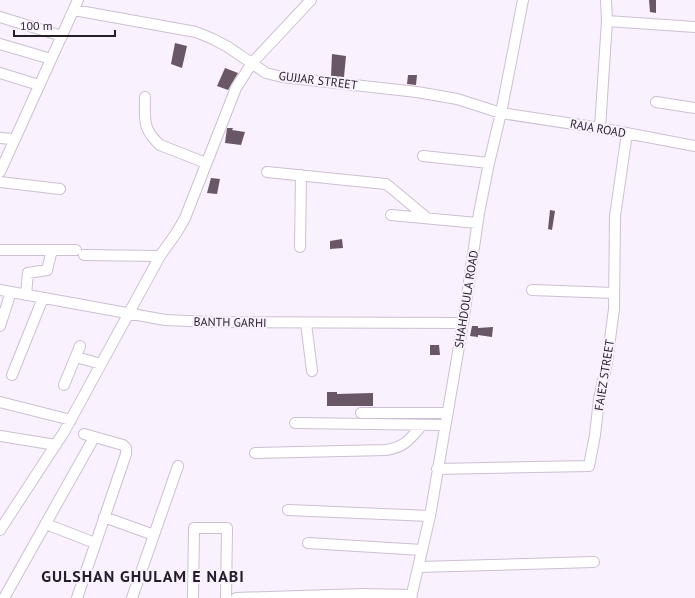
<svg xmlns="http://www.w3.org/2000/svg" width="695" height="598" font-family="'PT Sans',sans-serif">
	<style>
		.building { fill: #6a5766 }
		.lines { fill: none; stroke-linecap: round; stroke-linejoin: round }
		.minor-casing { stroke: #cdbfd4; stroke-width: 12 }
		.minor { stroke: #fff; stroke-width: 10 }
		.labels { text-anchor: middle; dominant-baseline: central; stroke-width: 4; stroke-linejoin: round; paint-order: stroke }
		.street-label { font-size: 12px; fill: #241f27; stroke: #faf1fe }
		.district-label { font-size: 16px; font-weight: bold; letter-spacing: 1px; fill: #241f27; stroke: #faf1fe }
	</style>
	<rect width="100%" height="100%" fill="#faf1fe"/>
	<path class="building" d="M649,0H656V13L650,12Z
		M175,43L187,46L182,68L171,64Z
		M332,54L346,56L344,77L331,76Z
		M225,68L238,73L228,90L217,86Z
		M408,75H417L416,85L407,84Z
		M227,128H233L232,130L245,132L241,145L225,143Z
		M211,178L220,179L217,194L207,193Z
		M550,210L555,211L552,230L548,229Z
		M342,239L343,248L330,249V241Z
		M472,326H478V328L493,327L492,337L478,335V337L470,336Z
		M430,345H439L440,355H430Z
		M327,392H337V394L373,393V406H327Z"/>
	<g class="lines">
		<defs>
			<path id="minor" d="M74,10L196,32L213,39L228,47L266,73L282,77L417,92L457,99L501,113L600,128L695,146
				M0,17L62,36
				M607,21L695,27
				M0,44L51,59
				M0,73L39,85
				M145,97C145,119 142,129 160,145L206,163
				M656,102L695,108
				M600,128L607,21L606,0
				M0,138L14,139
				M423,156L489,163
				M0,172L78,0
				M267,172L386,184L390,187L427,218
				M0,182L60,189
				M391,215L477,223
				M300,247L301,175
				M0,250H76
				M84,255L160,256
				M0,290L165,320L212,322L463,323
				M532,290L614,293
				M26,295L28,273L47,270L52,250
				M306,323L312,371
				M0,326L11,292
				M76,357L101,364
				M12,375L43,298
				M64,385L80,346
				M0,402L71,420
				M361,413H446
				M295,423L444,425
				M0,436L56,445
				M255,453L386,450C405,447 410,439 422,425
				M437,469L589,466L595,435L599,399L607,362L614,309L615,216L627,133
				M288,510L430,516
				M104,517L154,535
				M46,524L95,543
				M0,530L64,432L160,256L177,232L185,218L236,88L252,63L311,0
				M308,543L422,550
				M418,567L594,562
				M4,598L91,443
				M77,598L126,454V448L123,445L84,434
				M132,598L178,466
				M193,598L194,528H227L226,598
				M236,598L362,594L412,595
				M411,598L430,516L463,323L479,213L489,163L501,113L523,0"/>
		</defs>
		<use href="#minor" class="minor-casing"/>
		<use href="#minor" class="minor"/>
	</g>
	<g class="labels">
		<g class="street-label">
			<text transform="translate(318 80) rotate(7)">GUJJAR STREET</text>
			<text transform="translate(598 128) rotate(10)">RAJA ROAD</text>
			<text transform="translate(466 299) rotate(-81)">SHAHDOULA ROAD</text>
			<text transform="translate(230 322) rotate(1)">BANTH GARHI</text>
			<text transform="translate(604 375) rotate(-81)">FAIEZ STREET</text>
		</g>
		<g class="district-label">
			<text x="143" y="576">GULSHAN GHULAM E NABI</text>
		</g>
	</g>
	<path d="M14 30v6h101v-6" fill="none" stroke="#241f27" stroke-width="2"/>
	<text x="20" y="30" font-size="12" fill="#241f27" stroke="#faf1fe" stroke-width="3" paint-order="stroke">100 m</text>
</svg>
